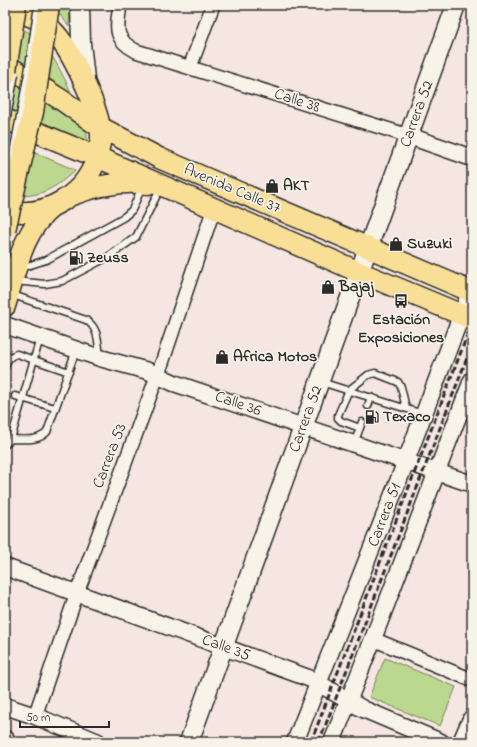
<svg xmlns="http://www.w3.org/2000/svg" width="477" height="747" font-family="'Indie Flower',sans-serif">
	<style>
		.green { fill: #bcd88f; stroke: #74825d }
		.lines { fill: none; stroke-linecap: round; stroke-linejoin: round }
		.service-casing { stroke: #2b2b2b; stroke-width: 9 }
		.minor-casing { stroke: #2b2b2b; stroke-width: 16 }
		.tertiary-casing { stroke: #2b2b2b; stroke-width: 19 }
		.secondary-casing { stroke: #2b2b2b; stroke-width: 21 }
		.primary-casing { stroke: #2b2b2b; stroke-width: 23 }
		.service { stroke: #f7f3e8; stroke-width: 6 }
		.minor { stroke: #f7f3e8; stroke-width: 13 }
		.tertiary { stroke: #f7f3e8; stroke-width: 16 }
		.secondary { stroke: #f7f3e8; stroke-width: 18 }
		.primary { stroke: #f9df96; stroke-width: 20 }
		.rail { stroke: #2b2b2b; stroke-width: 3; stroke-dasharray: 6 3; stroke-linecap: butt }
		.service-bridge-casing { stroke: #2b2b2b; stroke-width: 9; stroke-linecap: butt }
		.primary-bridge-casing { stroke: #2b2b2b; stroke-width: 23; stroke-linecap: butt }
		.service-bridge { stroke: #f7f3e8; stroke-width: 6 }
		.primary-bridge { stroke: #f9df96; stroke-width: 20 }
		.labels { text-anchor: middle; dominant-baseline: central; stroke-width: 3.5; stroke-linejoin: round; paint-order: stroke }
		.street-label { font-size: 16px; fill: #2b2b2b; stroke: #f7f3e8 }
		.poi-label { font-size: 16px; font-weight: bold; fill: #2b2b2b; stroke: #f7f3e8; text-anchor: start }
	</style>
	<rect width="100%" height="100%" fill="#f5e6e1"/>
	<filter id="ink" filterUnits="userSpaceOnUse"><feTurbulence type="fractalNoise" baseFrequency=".025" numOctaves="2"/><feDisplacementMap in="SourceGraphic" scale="8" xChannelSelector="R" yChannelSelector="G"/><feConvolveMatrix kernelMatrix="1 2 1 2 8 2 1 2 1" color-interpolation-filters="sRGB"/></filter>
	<g filter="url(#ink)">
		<path class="green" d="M56,5L70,7L69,26L60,15L54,10Z
			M13,24C22,28 31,33 39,40C52,51 65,80 73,96L50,79L5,54Z
			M5,76L19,84L87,127V142L5,109Z
			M5,140L75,170C53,191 36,199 5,195Z
			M385,658L456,687L440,726L369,697Z"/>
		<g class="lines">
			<defs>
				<path id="service" d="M21,268L46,260L124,217L132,210L142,187
					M14,281L45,284L62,281L108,257L136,237L160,189
					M10,294L86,320C99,328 98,343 100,357
					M5,367C7,360 9,356 17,354L69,372
					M321,382L423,414
					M15,396L55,408
					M368,406L371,397
					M360,428L341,421L338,418V415L349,390L368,375L375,373L398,382L401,387L406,408
					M11,439C23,439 38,442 47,432L76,350
					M354,444L362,422
					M5,445L11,439L40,338"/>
				<path id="minor" d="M120,5C117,28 113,39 136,51L409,136
					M190,67L213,5
					M373,639L472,680
					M35,716L77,593L162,363L214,208"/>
				<path id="tertiary" d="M409,136L472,158
					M5,325L100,358L148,371L174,383L472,484
					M5,567L311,679L363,709L441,742
					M5,706L35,716L98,742
					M295,742L401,474L472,287
					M332,742L373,639L472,380"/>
				<path id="secondary" d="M80,5L81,43L85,79
					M189,742L456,5
					M462,742L472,719"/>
				<path id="primary" d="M5,9C22,12 39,18 52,30C70,47 101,111 101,137C101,141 99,147 98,152C89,193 46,220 5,210
					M5,64L63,101L100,127L159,158L472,292
					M5,119L97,157L359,272L472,319
					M72,195C96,186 122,180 148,184
					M5,306C16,271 22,231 52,207
					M5,741V742"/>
			</defs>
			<use href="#service" class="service-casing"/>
			<use href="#minor" class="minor-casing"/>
			<use href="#tertiary" class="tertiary-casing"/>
			<use href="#secondary" class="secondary-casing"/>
			<use href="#primary" class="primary-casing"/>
			<use href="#service" class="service"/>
			<use href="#minor" class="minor"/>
			<use href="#tertiary" class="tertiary"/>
			<use href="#secondary" class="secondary"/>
			<use href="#primary" class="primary"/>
			<path class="rail" d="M311,742L472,323
				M319,742L472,345"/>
			<defs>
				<path id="service-bridge" d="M5,128L15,74
					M10,169L28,73L38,5"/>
				<path id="primary-bridge" d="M5,77L16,5
					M5,230L33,112L49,5"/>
			</defs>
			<use href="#service-bridge" class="service-bridge-casing"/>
			<use href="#primary-bridge" class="primary-bridge-casing"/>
			<use href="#service-bridge" class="service-bridge"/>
			<use href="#primary-bridge" class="primary-bridge"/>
		</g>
	</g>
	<defs>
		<symbol id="shop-bare" viewBox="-9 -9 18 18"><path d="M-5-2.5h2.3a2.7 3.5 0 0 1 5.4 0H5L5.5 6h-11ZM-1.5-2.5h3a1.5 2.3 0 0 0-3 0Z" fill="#2b2b2b" stroke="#f7f3e8" stroke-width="2.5" paint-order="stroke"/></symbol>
		<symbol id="fuel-bare" viewBox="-9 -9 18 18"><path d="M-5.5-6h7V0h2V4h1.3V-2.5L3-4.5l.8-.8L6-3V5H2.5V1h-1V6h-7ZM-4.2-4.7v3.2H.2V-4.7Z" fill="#2b2b2b" stroke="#f7f3e8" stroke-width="2.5" paint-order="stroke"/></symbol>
		<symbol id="bus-bare" viewBox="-9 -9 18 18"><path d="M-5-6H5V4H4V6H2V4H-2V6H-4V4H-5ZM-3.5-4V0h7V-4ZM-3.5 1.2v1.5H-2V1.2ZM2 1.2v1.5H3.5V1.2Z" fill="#2b2b2b" stroke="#f7f3e8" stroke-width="2.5" paint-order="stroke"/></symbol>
	</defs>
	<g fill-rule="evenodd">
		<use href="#shop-bare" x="262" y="176" width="20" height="20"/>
		<use href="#shop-bare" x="386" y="234" width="20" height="20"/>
		<use href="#fuel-bare" x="66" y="248" width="20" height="20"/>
		<use href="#shop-bare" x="318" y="277" width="20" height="20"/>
		<use href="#bus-bare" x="391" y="291" width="20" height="20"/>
		<use href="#shop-bare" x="212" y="347" width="20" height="20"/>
		<use href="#fuel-bare" x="362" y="407" width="20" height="20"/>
	</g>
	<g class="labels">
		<g class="street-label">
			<text transform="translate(297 101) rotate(18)">Calle 38</text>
			<text transform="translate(417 114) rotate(-70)">Carrera 52</text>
			<text transform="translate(232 189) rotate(23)">Avenida Calle 37</text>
			<text transform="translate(238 404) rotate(19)">Calle 36</text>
			<text transform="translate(306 419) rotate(-70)">Carrera 52</text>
			<text transform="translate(110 456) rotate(-69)">Carrera 53</text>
			<text transform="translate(385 515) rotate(-69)">Carrera 51</text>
			<text transform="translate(226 648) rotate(20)">Calle 35</text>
		</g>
		<g class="poi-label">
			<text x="283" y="186">AKT</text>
			<text x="407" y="244">Suzuki</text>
			<text x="87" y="258">Zeuss</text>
			<text x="339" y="287">Bajaj</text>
			<text x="401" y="320" text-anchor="middle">Estación<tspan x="401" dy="18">Exposiciones</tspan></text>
			<text x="233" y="357">Africa Motos</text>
			<text x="383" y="417">Texaco</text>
		</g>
	</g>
	<rect width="477" height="747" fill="none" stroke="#f7f3e8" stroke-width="20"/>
	<rect x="10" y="10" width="457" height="727" fill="none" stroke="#2b2b2b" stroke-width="1.5" filter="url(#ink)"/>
	<path d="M20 721v6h89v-6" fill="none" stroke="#2b2b2b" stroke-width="2"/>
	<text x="26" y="721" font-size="12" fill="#2b2b2b" stroke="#f7f3e8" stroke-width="3" paint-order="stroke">50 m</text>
</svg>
